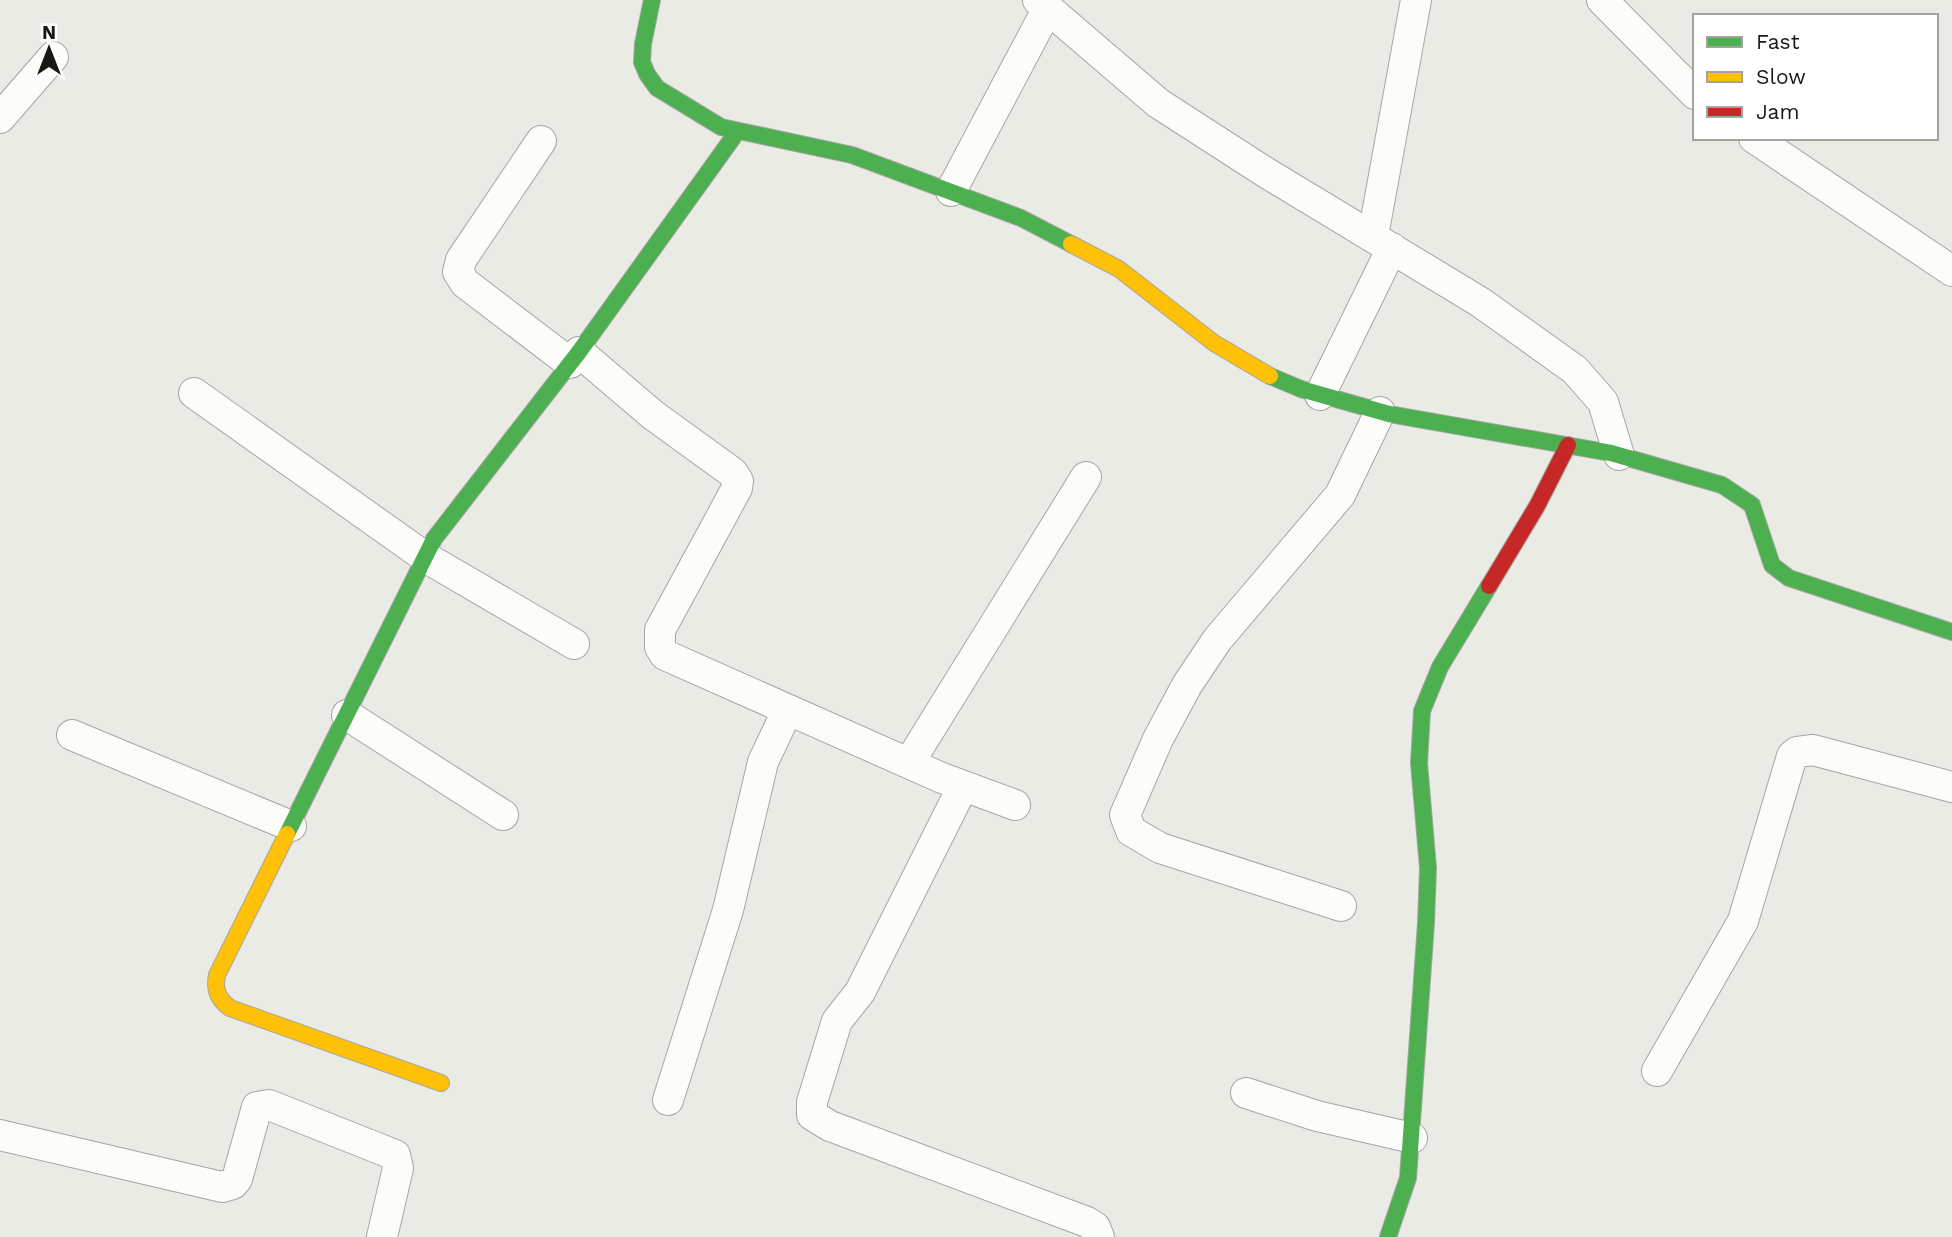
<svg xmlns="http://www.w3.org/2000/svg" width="1952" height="1237" font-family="'Work Sans',sans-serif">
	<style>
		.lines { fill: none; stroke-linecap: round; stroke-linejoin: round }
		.street-casing { stroke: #a6a6a1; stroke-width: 32 }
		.fast-casing { stroke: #a6a6a1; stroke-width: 18 }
		.slow-casing { stroke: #a6a6a1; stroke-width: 18 }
		.jam-casing { stroke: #a6a6a1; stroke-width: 18 }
		.street { stroke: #fcfcfb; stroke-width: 30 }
		.fast { stroke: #4caf50; stroke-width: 16 }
		.slow { stroke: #ffc107; stroke-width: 16 }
		.jam { stroke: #c62828; stroke-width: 16 }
	</style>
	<rect width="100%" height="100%" fill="#ebebe5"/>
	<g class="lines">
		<defs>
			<path id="street" d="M1038,0L1158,103L1265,172L1480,302L1575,370L1603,402L1619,455
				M1602,0L1695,94
				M0,118L53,57
				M1754,138L1952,271
				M541,141L461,260L458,272L465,283L570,363
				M951,191L1048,8
				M1373,236L1416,0
				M579,352L653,415L733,473L738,481L737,488L660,630V647L665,655L942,778L1015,805
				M194,393L425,557L574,644
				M1320,395L1392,248
				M347,715L503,815
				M72,735L291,826
				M909,763L1086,477
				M963,786L860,992L837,1021L812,1102V1115L830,1126L1087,1222L1095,1227L1099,1237
				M1341,906L1160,848L1131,831L1125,815L1158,739L1187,685L1217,640L1340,495L1380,412
				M1657,1071L1743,921L1792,756L1797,752L1813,750L1952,787
				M1246,1093L1317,1116L1412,1138
				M668,1100L728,910L763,762L787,711
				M0,1135L222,1187L233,1184L237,1179L257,1107L269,1105L395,1155L398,1168L382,1237"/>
			<path id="fast" d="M652,0L643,44L642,62L647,74L657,88L721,127L852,155L1021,218L1071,244
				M1270,376L1301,389L1389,414L1611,453L1722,485L1752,505L1772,565L1789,578L1952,632
				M287,834L434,539L579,352L737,132
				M1388,1237L1408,1178L1426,923L1428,868L1419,763L1422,711L1440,667L1489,586"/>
			<path id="slow" d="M1071,244L1119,269L1214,343L1270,376
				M287,834L217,975C214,990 218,999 230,1008L441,1083"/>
			<path id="jam" d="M1489,586L1537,506L1568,445"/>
		</defs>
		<use href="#street" class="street-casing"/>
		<use href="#fast" class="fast-casing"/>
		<use href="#slow" class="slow-casing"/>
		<use href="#jam" class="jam-casing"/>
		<use href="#street" class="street"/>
		<use href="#fast" class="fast"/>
		<use href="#slow" class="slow"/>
		<use href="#jam" class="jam"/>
	</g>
	<rect x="1693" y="14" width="245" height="126" fill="#ffffff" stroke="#a3a3a1" stroke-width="2"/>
	<rect x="1707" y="37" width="35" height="10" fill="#4caf50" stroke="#a3a3a1" stroke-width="2"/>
	<text x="1756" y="49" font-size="21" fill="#181814">Fast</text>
	<rect x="1707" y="72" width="35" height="10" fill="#ffc107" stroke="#a3a3a1" stroke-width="2"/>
	<text x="1756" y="84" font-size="21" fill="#181814">Slow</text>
	<rect x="1707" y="107" width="35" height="10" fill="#c62828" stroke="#a3a3a1" stroke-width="2"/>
	<text x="1756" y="119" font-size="21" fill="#181814">Jam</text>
	<g transform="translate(49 49)" stroke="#ffffff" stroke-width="5" paint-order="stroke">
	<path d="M0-5L12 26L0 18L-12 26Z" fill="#181814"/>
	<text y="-10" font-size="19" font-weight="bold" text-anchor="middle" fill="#181814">N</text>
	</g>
</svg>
